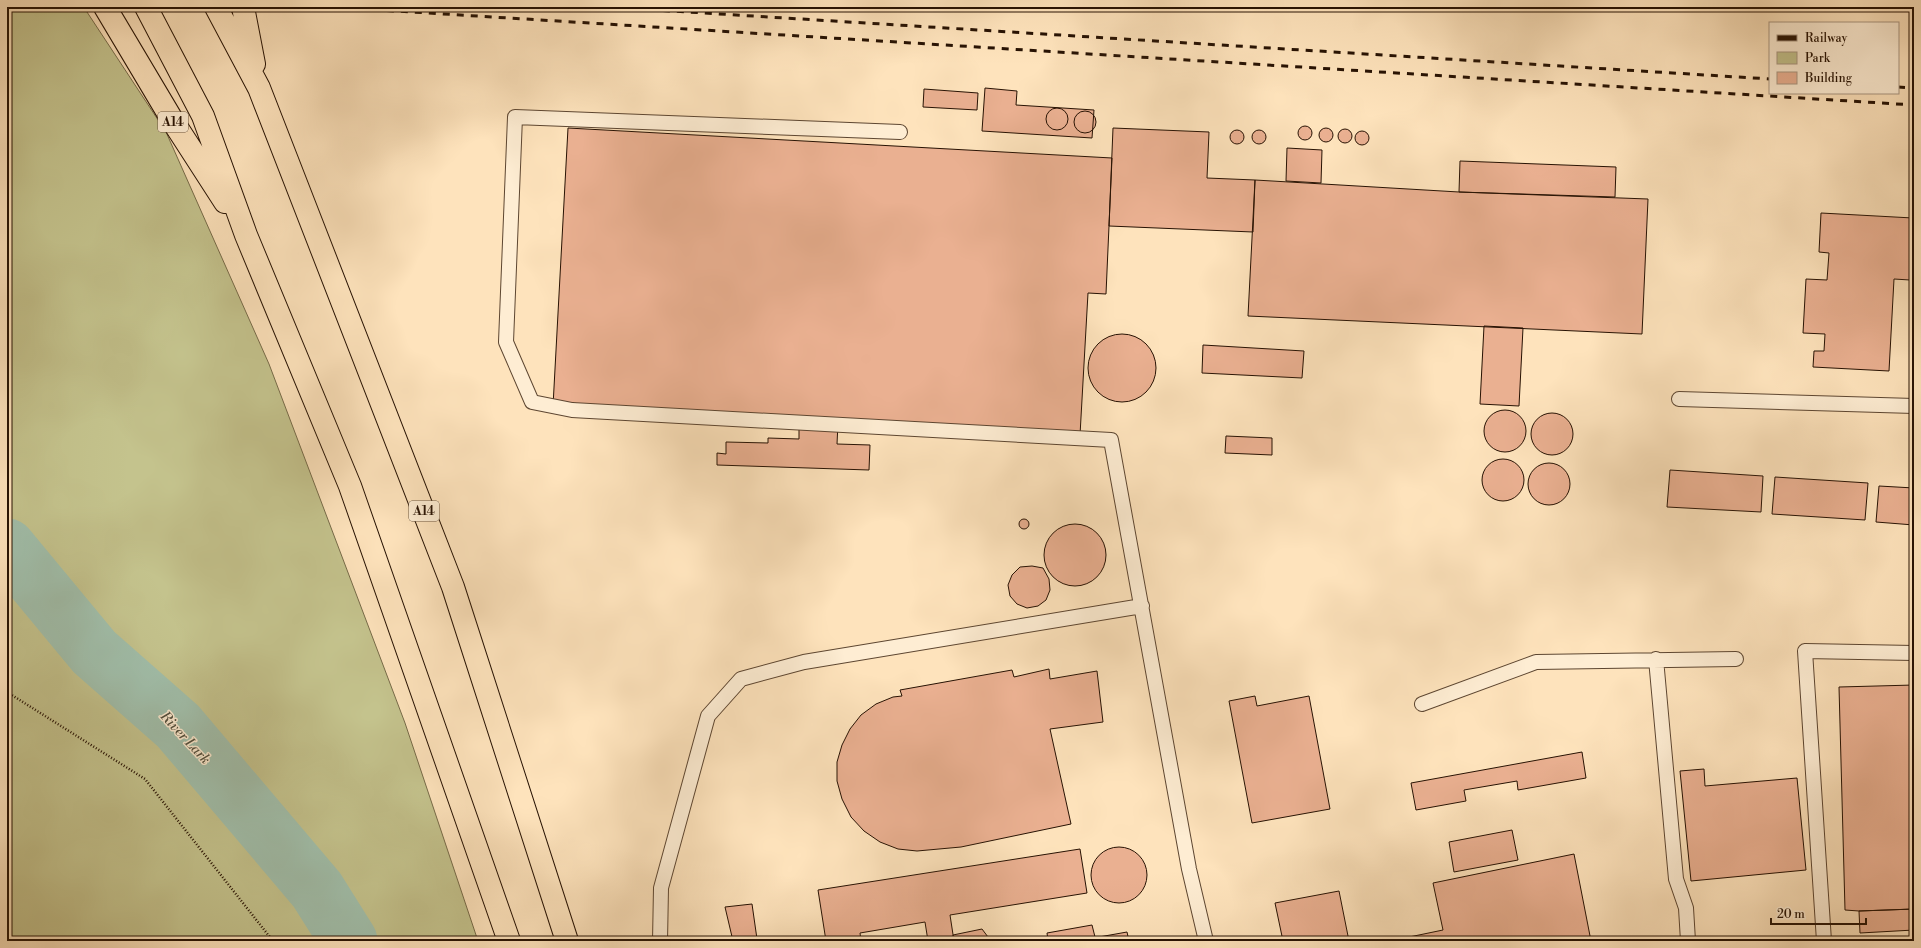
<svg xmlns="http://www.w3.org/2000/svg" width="1921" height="948" font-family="'Libre Bodoni',serif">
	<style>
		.green { fill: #c4c38d; stroke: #766a48 }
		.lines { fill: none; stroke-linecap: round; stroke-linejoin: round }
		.river { stroke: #a1bfab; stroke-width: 57 }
		.building { fill: #eab091; stroke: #271203 }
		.service-casing { stroke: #5d4631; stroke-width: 16 }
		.trunk-casing { stroke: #271203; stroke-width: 24 }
		.path { stroke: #271203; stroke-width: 2.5; stroke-dasharray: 1 2; stroke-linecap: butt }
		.service { stroke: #feedd3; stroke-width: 14 }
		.trunk { stroke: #fee3bc; stroke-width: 22 }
		.rail { stroke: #271203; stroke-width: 3; stroke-dasharray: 7 7; stroke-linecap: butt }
		.labels { text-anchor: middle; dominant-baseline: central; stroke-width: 3; stroke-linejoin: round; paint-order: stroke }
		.shield { fill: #feedd3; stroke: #685441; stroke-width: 1 }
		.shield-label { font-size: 12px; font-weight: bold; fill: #271203 }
		.water-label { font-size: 14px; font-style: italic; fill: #524f3e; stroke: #feedd3 }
	</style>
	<rect width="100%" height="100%" fill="#fee3bc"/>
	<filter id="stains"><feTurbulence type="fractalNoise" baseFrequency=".005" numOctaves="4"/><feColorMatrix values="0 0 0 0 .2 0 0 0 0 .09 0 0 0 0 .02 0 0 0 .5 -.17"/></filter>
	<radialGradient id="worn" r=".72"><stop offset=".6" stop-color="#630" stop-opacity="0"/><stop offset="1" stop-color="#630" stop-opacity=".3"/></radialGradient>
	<path class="green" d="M7,8L85,9L166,132L269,364L405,723L478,941H7Z"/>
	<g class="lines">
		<path class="river" d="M7,547L94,652L178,726L317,890L349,941"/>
	</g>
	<path class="building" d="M985,88L1017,91L1016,105L1094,110L1092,138L982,131Z
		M924,89L978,93L977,110L923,107Z
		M1046 119a11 11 0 1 1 22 0a11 11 0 1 1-22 0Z
		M1074 122a11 11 0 1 1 22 0a11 11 0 1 1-22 0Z
		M1298 133a7 7 0 1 1 14 0a7 7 0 1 1-14 0Z
		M1319 135a7 7 0 1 1 14 0a7 7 0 1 1-14 0Z
		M568,128L1112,158L1106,294L1088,293L1080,435L553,406Z
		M1113,128L1209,132L1207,178L1255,180L1253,232L1109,226Z
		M1338 136a7 7 0 1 1 14 0a7 7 0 1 1-14 0Z
		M1230 137a7 7 0 1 1 14 0a7 7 0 1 1-14 0Z
		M1252 137a7 7 0 1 1 14 0a7 7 0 1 1-14 0Z
		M1355 138a7 7 0 1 1 14 0a7 7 0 1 1-14 0Z
		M1287,148L1322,150L1321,183L1286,181Z
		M1460,161L1616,167L1615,197L1459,192Z
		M1255,180L1459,192L1648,199L1642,334L1248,316Z
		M1821,213L1913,218L1910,280L1894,279L1889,371L1813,367L1814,351H1824L1825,334L1803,333L1806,279L1827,280L1829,253L1819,252Z
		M1484,326L1523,328L1519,406L1480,404Z
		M1088 368a34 34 0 1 1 68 0a34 34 0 1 1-68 0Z
		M1203,345L1304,351L1302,378L1202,373Z
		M1484 431a21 21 0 1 1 42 0a21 21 0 1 1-42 0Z
		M1531 434a21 21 0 1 1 42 0a21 21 0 1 1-42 0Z
		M799,421L838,423L837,444L870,445L869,470L717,465V453L726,454V442L768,443V438L799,439Z
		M1226,436L1272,438V455L1225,453Z
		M1482 480a21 21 0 1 1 42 0a21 21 0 1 1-42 0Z
		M1528 484a21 21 0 1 1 42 0a21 21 0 1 1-42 0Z
		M1670,470L1763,476L1761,512L1667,507Z
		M1775,477L1868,483L1865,520L1772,514Z
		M1879,486L1914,488V525L1876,522Z
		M1019 524a5 5 0 1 1 10 0a5 5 0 1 1-10 0Z
		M1044 555a31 31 0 1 1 62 0a31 31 0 1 1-62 0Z
		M1032,566L1043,568L1049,579L1050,590L1046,600L1038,606L1027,608L1017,604L1010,596L1008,585L1012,575L1020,567Z
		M1049,669L1050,679L1097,671L1103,722L1050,729L1071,824L961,847L917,851L898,849L880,842L864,831L851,817L842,799L837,781V762L842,745L850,729L861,715L876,704L893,697L902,696L900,690L1012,670L1014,677Z
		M1914,685V909L1859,911L1845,910L1839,687Z
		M1255,696L1257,706L1309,696L1330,809L1252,823L1229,701Z
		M1582,752L1586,778L1518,790L1517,781L1464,790L1466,801L1416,810L1411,783Z
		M1704,769L1705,786L1797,778L1806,870L1691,881L1680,771Z
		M1512,830L1518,860L1454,872L1449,842Z
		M1091 875a28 28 0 1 1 56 0a28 28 0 1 1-56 0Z
		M1080,849L1087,893L950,915L954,941H928L925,922L860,933L861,941H826L818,890Z
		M1574,854L1591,941H1390L1443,930L1433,883Z
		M1339,891L1349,941H1283L1275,903Z
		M752,904L757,939L745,938L733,941L725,907Z
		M1914,909V930L1860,933L1859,911Z
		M1092,925L1096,941H1048L1047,933Z
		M982,929L991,941H954L953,935Z
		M1127,932L1129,941H1100L1099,937Z
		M927,938L928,941H911Z"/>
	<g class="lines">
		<defs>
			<path id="service" d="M900,132L515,117L506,342L532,402L572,410L1111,440L1189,869L1206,941
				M1679,399L1914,406
				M1656,659L1676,879L1686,908L1688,941
				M1422,704L1536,662L1736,659
				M660,941L661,888L708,716L741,679L804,662L1142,606
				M1824,941L1805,651L1914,653"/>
			<path id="trunk" d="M105,7L174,123L225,202
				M146,7L203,116L246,235L350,486L509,941
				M216,7L259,88L453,587L567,941
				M243,7L254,64"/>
		</defs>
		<use href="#service" class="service-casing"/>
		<use href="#trunk" class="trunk-casing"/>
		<path class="path" d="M7,692L145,779L273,941"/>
		<use href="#service" class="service"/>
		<use href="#trunk" class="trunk"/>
		<path class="rail" d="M331,7L1914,105
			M607,7L1770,79
			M1898,87L1914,88"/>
	</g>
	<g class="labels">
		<g class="shield">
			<rect x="158" y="112" width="30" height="20" rx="3"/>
			<rect x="409" y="501" width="30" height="20" rx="3"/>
		</g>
		<g class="shield-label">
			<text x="173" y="122">A14</text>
			<text x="424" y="511">A14</text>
		</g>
		<g class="water-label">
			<text transform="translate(185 738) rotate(47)">River Lark</text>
		</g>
	</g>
	<rect width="1921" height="948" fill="none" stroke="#fee3bc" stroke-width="24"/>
	<rect x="8" y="8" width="1905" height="932" fill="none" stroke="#271203" stroke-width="2"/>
	<rect x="12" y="12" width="1897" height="924" fill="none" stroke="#271203"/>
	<rect x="1769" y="22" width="130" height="72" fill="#feedd3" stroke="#a89580"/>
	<rect x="1777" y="35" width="20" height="6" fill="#271203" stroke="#a89580"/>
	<text x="1805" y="42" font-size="12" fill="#271203">Railway</text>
	<rect x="1777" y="52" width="20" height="12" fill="#c4c38d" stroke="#a89580"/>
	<text x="1805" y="62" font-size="12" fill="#271203">Park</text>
	<rect x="1777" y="72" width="20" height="12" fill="#eab091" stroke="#a89580"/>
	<text x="1805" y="82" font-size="12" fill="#271203">Building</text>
	<path d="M1771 918v6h95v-6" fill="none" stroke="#271203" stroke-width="2"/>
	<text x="1777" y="918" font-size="12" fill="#271203" stroke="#feedd3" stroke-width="3" paint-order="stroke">20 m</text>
	<rect width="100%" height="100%" filter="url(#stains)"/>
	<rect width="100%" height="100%" fill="url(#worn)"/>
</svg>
